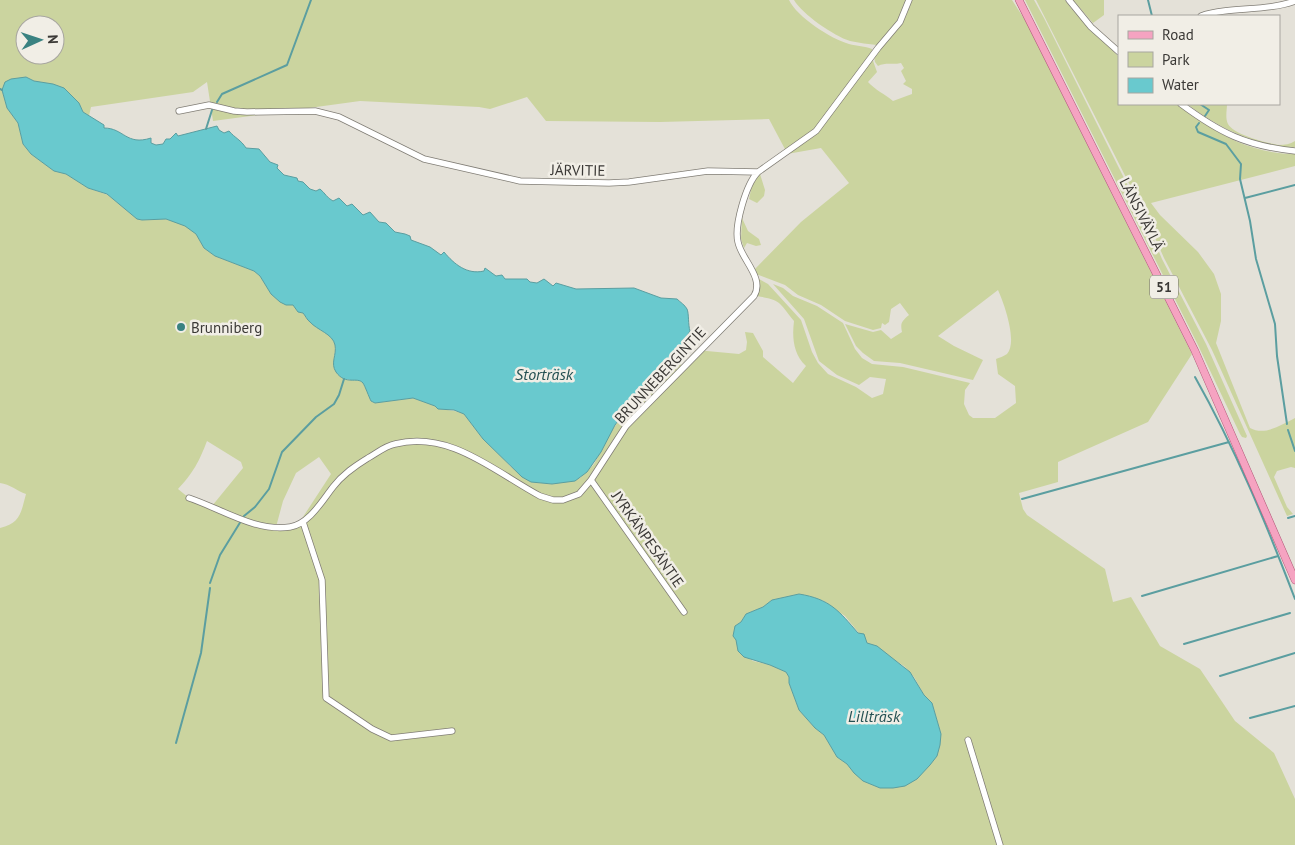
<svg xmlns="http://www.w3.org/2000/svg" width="1295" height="845" font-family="'PT Sans',sans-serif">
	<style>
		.green { fill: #cbd49f; fill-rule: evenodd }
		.water { fill: #69c9ce; stroke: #5b9ea0 }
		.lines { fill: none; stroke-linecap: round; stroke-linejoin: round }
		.stream { stroke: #5b9ea0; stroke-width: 2 }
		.minor-casing { stroke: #807d75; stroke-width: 7 }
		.major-casing { stroke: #af5675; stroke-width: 8 }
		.minor { stroke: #fff; stroke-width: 5.5 }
		.major { stroke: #f5a3c1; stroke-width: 7 }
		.poi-dot { fill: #3a8281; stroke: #f1eee6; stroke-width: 2 }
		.labels { text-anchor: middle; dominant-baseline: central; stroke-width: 5; stroke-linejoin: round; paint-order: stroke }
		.shield { fill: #f1eee6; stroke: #726f6b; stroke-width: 1 }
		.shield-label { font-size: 14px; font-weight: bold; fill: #3b3936 }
		.street-label { font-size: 15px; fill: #3b3936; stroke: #f1eee6 }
		.poi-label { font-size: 15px; fill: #3b3936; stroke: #f1eee6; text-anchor: start }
		.water-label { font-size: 16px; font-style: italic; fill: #245052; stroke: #f1eee6 }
	</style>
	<rect width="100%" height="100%" fill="#e4e1d8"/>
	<path class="green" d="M0,0H789C797,17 831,39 849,44C857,46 865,46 872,49V53L820,125L786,151L769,119L660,122L546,121L527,97L490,109L479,107L360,101L213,121L207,82L193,92L91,107L89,116L83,112L79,103L26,77L2,90L7,108L18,123L23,144L31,154L54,171L66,174L88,188L108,195L137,219L142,220L165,219L186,223L196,234L204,248L215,256L254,271L260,276L271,294L278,300L293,304L298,312L303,313C305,315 307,320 310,322C316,329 329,333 334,342C339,351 328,363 339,375C347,384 358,376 363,383C366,386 369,397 371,401L375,403L413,398L435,406L438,409C447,410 455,410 464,414L483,439L502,457L510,466L531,482L552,484L580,478L594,464L610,433L635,398L640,395L656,377L678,362L682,365L696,350L739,354L746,350L747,342L745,332L753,333L763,351V357L793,383L806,366C793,354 792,337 794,321C779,302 781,300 757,296V278L768,284L801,320L812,352L818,363L828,374L856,387L872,398L883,394L886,379L870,377L859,385L837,375L819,361L804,319L773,284L783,288L793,296L817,306L843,323L855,349L862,358L872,364L903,367L970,383L965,390L964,404L969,415L973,418H995L1016,403L1015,386L998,374L996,359C999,358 1004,356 1007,354C1018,342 1004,303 998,290L938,336L954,346L983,360L973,380L900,363L874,361L863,353L856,346L845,324L873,332L881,330L891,339L902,332C900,323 902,321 909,315L900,303L891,309L889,322L885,325L882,323L881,328L873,330L845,321L821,305L798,295L785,285L756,274L754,270L801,222L849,183L821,148L787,154L813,137L820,129L872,58L877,72L868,82C875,90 885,94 893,101L912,94V89L903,84L906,81L901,71L904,68L901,63C893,65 885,62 878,66L875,62L874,56L906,16L912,0H1012L1025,20L1192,354L1148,422L1058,462V482L1019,493L1023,509L1027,515L1105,569L1113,602L1131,597L1160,646L1200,669L1235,721L1274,753L1295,799V845H0V528C21,523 21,512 26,494C17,491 10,484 0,483ZM25,25H55V55H25ZM207,441L241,462L243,468L212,506L189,498L178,489C193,473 199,462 207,441ZM319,457L331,474L301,520L300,524L276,527L283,501L296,473ZM800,594L824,601L836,610L845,616L867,643L904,666L914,677L924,695L932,703L941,734L881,788L863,781L847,764L837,757L824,735L815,728L799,710L789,683V677L786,672L770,665L753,661L738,651L735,626L741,622L746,614L763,607L772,600Z
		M794,0H908L898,21L877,45C869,44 859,43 850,41C834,36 802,14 794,0Z
		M1025,0H1034L1044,18L1149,228L1162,259L1206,344L1247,436L1246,438L1242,437L1240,434L1197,343Z
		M1036,0H1065L1071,8L1119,57V104C1129,104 1169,101 1177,104C1186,108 1196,119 1205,124C1232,142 1262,154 1295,154V166L1151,203L1160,215L1198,252L1214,274L1221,294V321L1216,343L1250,428C1265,436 1281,425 1295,418V468L1291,467L1277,471L1274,477L1287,507L1293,514L1287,516L1212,350L1164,258L1144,213Z
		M1073,0H1104V15L1093,23Z
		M1187,104H1227C1227,110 1225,118 1228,124C1234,135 1267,143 1279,145C1285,145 1290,144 1295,141V147L1293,148C1250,143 1222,130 1187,104Z
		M760,174L765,190L764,196L757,203L749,199L752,185Z
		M742,218L748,231L759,239L761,245L756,246L747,243L744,248L741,239Z"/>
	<path class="water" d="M26,77L34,81L53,84L64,88L79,103L83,112L104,125V128C124,128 126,146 151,138V143L156,145L163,144L166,139H170L176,133L178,136L217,126L219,130L224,133L229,131C235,138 241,140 246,148L259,149L270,162L278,165L277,168L284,175L297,178L298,181L303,182L310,189L316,191L320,189C325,193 327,198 333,201L339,198L347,206L352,204L363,215L370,212L379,222L386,223L395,232L405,234L410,236L411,240L430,247L441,255L444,252C454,264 467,275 484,271L485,268L496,276L502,275L505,279H527L530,282L537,283L544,279L553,286L556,283L576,289L634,288L661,298L677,299C680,302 685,305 687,309C689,313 688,325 690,331L685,339V350L678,362L656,377L640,395L635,398L615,425L601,452L587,472L575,481L552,484L531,482L522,477L483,439L464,414L454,410L438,409L435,406L413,398L375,403L371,401C369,397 365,386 363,383C357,376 346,386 336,372C330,363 337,355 335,345C333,334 317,330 310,322C307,320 305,315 303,313L298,312L293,305H286L280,302L271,294L260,276L254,271L215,256L204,248L196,234L185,226L166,219L142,220L137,219L107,194L88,188L66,174L54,171L31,154L23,144L18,123L7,108L2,90L5,82L11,79Z
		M799,594C830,599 839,611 858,633L864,634L867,643L877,646L910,672L924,695L932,703L941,734L940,745L937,756L930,765L917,779L905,786L893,788H880L863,781L854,773L847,764L837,757L824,735L815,728L799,710L789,683V677L786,672L770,665L744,657L738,651L736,640L733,636L735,626L741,622L746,614L763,607L772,600Z"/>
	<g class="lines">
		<path class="stream" d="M1148,0L1152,16
			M0,89L2,90
			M217,102L222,94L287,65L311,0
			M1200,104L1209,110L1205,116
			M1199,123L1196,127L1198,132L1226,144L1241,164L1240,179L1250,221L1256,259L1275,324L1277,356L1287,424
			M206,129L212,110
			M1245,198L1295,185
			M1195,377C1235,448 1266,523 1295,599
			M1288,430L1295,451
			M1022,499L1229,442
			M244,516L255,507L269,489L282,452L316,417L334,404L339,395L344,379
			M1288,518L1295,516
			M210,583L220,555L241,521
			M1142,596L1278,556
			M1184,644L1290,613
			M1220,676L1295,653
			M1250,718L1295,706
			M176,743L201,653L210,588"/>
		<defs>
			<path id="minor" d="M1069,0L1091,27L1119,52
				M1201,16C1209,13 1216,12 1224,11C1248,8 1273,9 1295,1
				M1181,104C1220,133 1246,146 1295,151
				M179,111L209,105L234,111L247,112L315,111L339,117L424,159L520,181L609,183L629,182L708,171L758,172
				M591,480L684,612
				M189,498C222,509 255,532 290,527C309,524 322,501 333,487C343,474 355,466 368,458C377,453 385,446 395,444C450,430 495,472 540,496L553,500H563L579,494L591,480L626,426L754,296C765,278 741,259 738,242C734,226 746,184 758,172L816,131L878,48L900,22L909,0
				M303,522L322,580L326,698L372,729L391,738L452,731
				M968,740L1000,845"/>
			<path id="major" d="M1019,0L1195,351L1295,580"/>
		</defs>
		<use href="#minor" class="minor-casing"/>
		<use href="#major" class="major-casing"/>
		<use href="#minor" class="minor"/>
		<use href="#major" class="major"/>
	</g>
	<circle class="poi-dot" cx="181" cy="327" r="5"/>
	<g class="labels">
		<rect class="shield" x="1150" y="275.5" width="28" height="23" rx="4"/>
		<g class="shield-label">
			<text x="1164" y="287">51</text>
		</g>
		<g class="street-label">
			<text transform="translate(578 170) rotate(1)">JÄRVITIE</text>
			<text transform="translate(1142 214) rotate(63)">LÄNSIVÄYLÄ</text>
			<text transform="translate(660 375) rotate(-47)">BRUNNEBERGINTIE</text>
			<text transform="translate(648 539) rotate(55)">JYRKÄNPESÄNTIE</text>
		</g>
		<g class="poi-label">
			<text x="191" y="327">Brunniberg</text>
		</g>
		<g class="water-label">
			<text x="544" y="374">Storträsk</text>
			<text x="874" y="716">Lillträsk</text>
		</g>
	</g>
	<rect x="1118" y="15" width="162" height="90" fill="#f1eee6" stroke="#a8a6a0"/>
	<rect x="1128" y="31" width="25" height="8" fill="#f5a3c1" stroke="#a8a6a0"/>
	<text x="1162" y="40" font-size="15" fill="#3b3936">Road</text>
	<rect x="1128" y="52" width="25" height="15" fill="#cbd49f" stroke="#a8a6a0"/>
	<text x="1162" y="65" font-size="15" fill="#3b3936">Park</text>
	<rect x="1128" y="78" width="25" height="15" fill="#69c9ce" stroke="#a8a6a0"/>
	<text x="1162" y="90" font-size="15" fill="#3b3936">Water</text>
	<g transform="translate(40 40) rotate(87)"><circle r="24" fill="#f1eee6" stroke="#a8a6a0"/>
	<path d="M0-4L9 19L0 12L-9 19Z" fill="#3a8281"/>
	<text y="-8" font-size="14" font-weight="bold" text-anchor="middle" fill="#3b3936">N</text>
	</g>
</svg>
